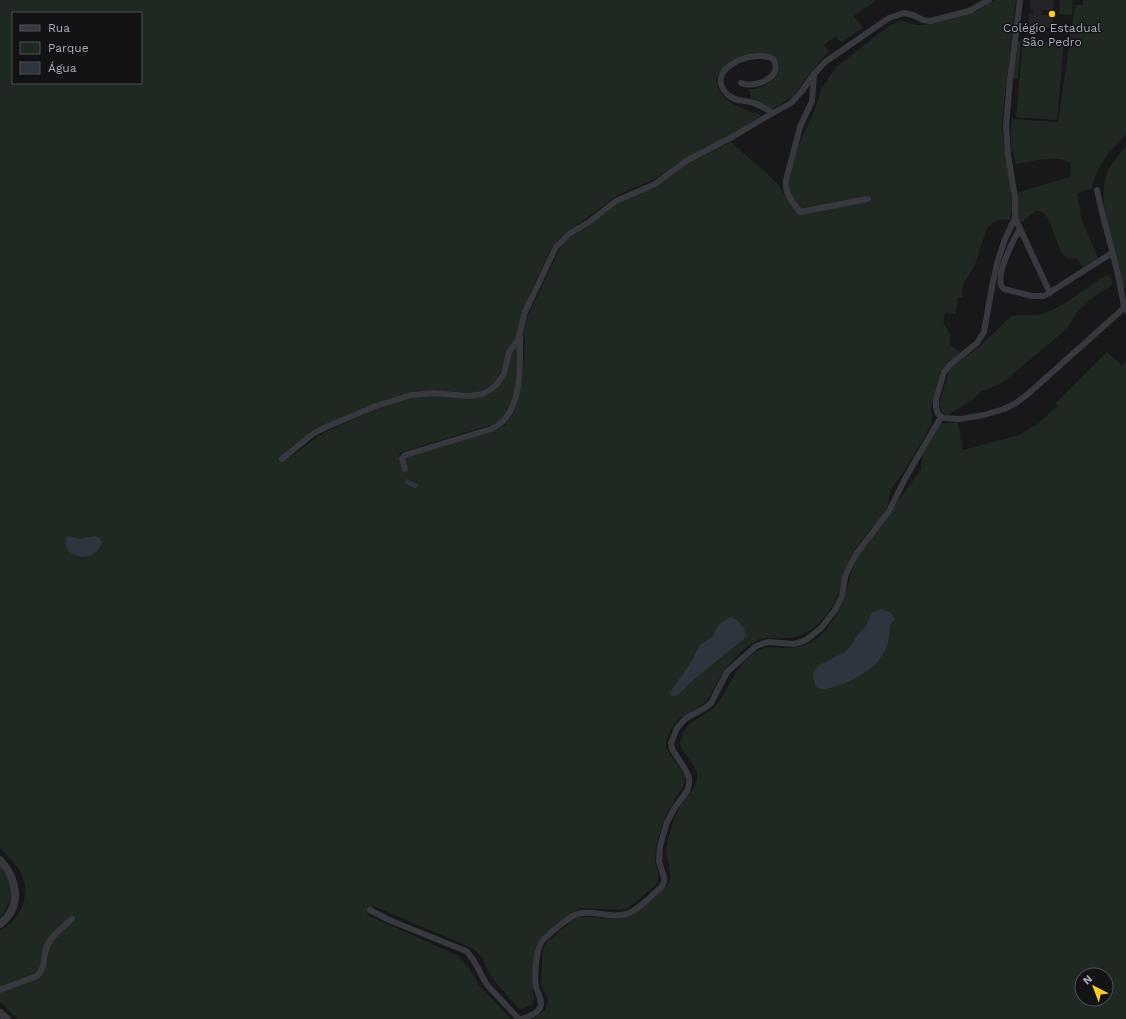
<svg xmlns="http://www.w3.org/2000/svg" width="1126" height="1019" font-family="'Work Sans',sans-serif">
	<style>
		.built { fill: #242327 }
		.green { fill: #1f2821; fill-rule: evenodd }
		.water { fill: #2d353e }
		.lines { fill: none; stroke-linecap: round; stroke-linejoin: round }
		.minor { stroke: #38393f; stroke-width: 6 }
		.tertiary { stroke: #38393f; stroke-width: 8 }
		.poi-dot { fill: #facb2f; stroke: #131215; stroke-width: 1.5 }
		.labels { text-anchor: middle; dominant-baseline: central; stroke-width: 3; stroke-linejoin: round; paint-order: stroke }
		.poi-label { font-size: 12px; fill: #a9acba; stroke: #131215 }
	</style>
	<rect width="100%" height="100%" fill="#18171a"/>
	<path class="built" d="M1030,0H1054L1053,10H1041V15H1054L1053,28L1029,27V14H1033V10H1030Z"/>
	<path class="green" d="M0,0H877L854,16L863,28L841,43L836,36L824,45L829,51L810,73L793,96L780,105L771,109L751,100L749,89C753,89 756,89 759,88C768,85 784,73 778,62C776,59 771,57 767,54L723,68L716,78C716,102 743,109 761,115L744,127L682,161L655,179L618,195L562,236L551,249L540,272L531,291L523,314L517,334L502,369L496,380L492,385L480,391L473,393L431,390L417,391L406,394L387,400L292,447L279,458L283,462L323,433L393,402L406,398L429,395L467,398L498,386L508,372L511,354L518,342C518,359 517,398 508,412C504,417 499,421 494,424L399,453L403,471L404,458L490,432L505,425L512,416L515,410L522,380L525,344L523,333L528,315L561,246L567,240L617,204L660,184L693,161L731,142L772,178L779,186L787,199V181L800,142L814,112L821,89L836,67L882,31L900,20L917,25H924L977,11L995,0H1016L1002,120C1002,154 1017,187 1010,220C999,218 993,221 987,229L974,266L963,285L962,297H958L956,314L945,313L943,323L950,334V345L961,353L945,366L940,372L931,408L932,423L910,462L890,491L888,505L885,512C872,528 856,545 847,564C843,572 842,581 840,590C836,601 828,615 819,623C806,636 793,639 775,638C770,638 764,638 760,639C747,644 730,662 722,674C717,682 713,692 707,700C695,713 680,712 670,731C669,734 667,738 666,742C665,757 685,767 685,783L665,817L656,845L655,861L659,875L658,883L627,909L620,910L581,908L573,912L547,932L538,942L535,950L532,983L534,1000L532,1004L522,1010L518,1008L491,977L482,958L474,949L373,906L367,915L457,955L467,965L479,985L511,1019H18L0,1002V931C25,916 34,888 15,864C10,859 5,853 0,848ZM13,13H141V83H13Z
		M1060,0H1073L1072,15L1059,14Z
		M1083,0H1126V134C1111,150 1096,166 1092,188L1077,194L1082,220L1098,258L1083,267L1077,259C1073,258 1068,259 1065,256C1053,246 1053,208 1035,211L1022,222L1017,220V194L1019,192L1070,177L1071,164C1063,153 1028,162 1016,164C1011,149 1009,134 1012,119L1058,122L1075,5H1083Z
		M1023,40L1064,43L1057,120L1016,117Z
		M1015,41H1021L1018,79H1012Z
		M1126,146V287L1123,289C1116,262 1097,202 1106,177C1109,165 1119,155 1126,146Z
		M1109,275L1112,279V285L1093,297L1077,312L1072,321L1063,332L1002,383L981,392L972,400L948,415L943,414L939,405L949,372L953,366L978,348L1010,317L1017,315H1038L1050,311L1062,305L1101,278Z
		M1107,352L1122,365L1126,361V1019H533L545,1010L548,1001L547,997L541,985L543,947L547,942L573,920L579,916L616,919L630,916L668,885C674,873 667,864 666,852C666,843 670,833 672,825C674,818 677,811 681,805C687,796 697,787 697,776C697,764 683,756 680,744C684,719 701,720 716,706C730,686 738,660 761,649C767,646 775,648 782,648C795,649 808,646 819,637C830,627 840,610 845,596C849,584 850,572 855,561L919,472L921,469L922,455L938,423H958L963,450L1019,435L1037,424L1058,406L1056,403ZM1082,975H1106V999H1082Z
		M0,866C13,885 16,898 0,917Z"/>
	<path class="water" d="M406,479L418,484L416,489L404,483Z
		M68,536L79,539L94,536L99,537L102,543C98,557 78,562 68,550C65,547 67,542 66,538Z
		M882,609L891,613L895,619C894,621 891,623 890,626C889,630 890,634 889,638C884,663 865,675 843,684C833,687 826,692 816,687L813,677L814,671L819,665L845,652L853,643L856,637L866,626L871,613Z
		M730,617C739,619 745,627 746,636L743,640L694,679L680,693L674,696H671L670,692L690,664L700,645L712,637L719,624Z"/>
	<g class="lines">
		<path class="minor" d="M1020,0L1010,80L1006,125L1008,155L1015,197V218L1005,239L997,263L991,292L984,332L977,343L951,364L944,372L936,399V407L938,414L943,418L961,419L984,415L1004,409L1016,403L1028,394L1124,308
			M814,74L812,101L800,127L786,180C784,194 793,202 800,212L868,199
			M741,83C754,89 785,77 773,59C755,48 701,69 728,95C735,102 745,100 754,103C761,105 767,110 773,113
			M1097,190C1105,230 1119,268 1124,308L1126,310
			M1015,218L1050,293
			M1020,228C1014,239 992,280 1004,289L1032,296H1044L1112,253
			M282,459L314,433L324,428L376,406L411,395L433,393L469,396L482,394L491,389L496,385L504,374L509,352L518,340L525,312L556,247L569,234L589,222L616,201L655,184L688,160L734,136L764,118L791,103L802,91L814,74L825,62L889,18L904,13L913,15L923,20L930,21L969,11L989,0
			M405,469L402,459L405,455L491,429C497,426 502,423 506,418C522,398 520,361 520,336
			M370,910L389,920L466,951C477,961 479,974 488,986L519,1019
			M0,990L37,976C47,967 42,955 48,944C53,934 64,926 72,919
			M522,1019C528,1017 537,1013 540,1008C543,1001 538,994 536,987C534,977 536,947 543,940C549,934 570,916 577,914C592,909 613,920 629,913C640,908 654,894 662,886L664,882V878L659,861L660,846L667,822L674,809L687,791L689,785V778L685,769L672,749L671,743L677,728L686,718L705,708L711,703L727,672L756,646L768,642L794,644L801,642L806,640L822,627L835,610L842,596L845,577L850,565L857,553L889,511L906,477L941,417"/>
		<path class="tertiary" d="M0,860C17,879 23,906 0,924
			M0,1013L7,1019"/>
	</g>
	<circle class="poi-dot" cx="1052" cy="14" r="4"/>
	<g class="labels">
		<g class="poi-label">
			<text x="1052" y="28">Colégio Estadual<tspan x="1052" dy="14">São Pedro</tspan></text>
		</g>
	</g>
	<rect x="12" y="12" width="130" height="72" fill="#131215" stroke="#4f5057"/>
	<rect x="20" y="25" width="20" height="6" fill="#38393f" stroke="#4f5057"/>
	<text x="48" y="32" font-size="12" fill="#a9acba">Rua</text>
	<rect x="20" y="42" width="20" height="12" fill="#1f2821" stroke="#4f5057"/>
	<text x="48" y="52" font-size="12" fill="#a9acba">Parque</text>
	<rect x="20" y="62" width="20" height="12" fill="#2d353e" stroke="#4f5057"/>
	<text x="48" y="72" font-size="12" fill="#a9acba">Água</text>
	<g transform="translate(1094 987) rotate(318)"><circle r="19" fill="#131215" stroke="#4f5057"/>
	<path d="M0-3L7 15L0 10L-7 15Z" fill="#facb2f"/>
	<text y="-6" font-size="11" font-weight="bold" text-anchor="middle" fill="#a9acba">N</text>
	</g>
</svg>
